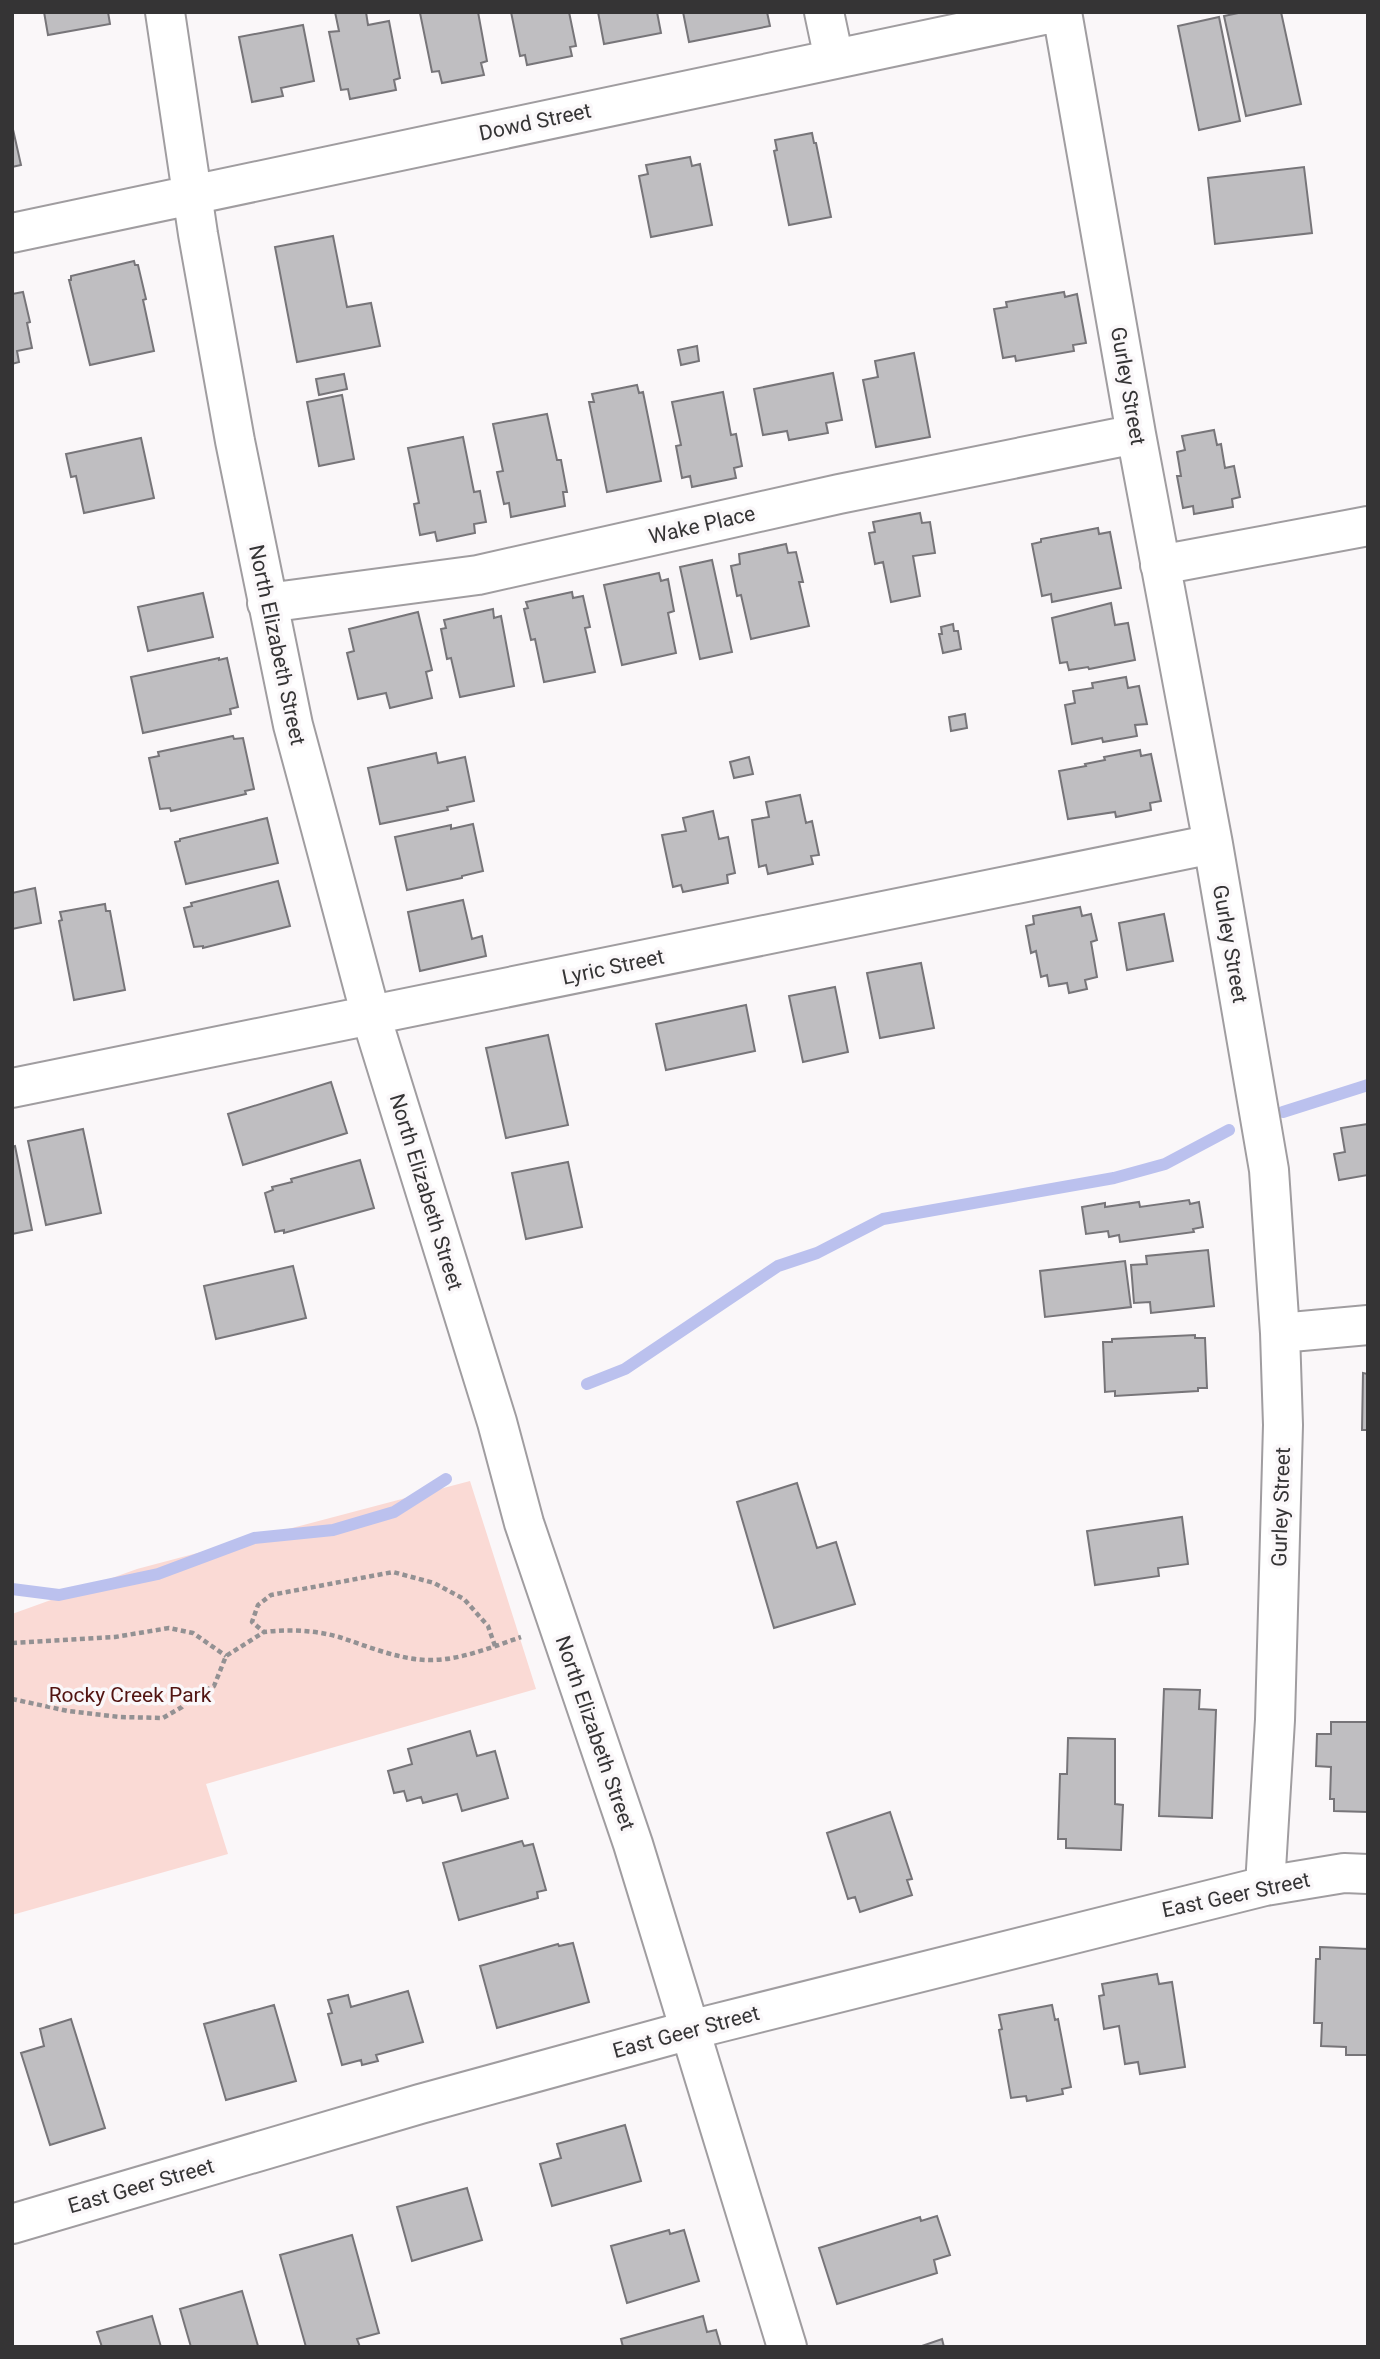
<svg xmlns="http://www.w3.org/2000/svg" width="1380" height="2359" font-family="Roboto,sans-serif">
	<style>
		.green { fill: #fadad5 }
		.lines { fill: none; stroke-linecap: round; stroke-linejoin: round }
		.stream { stroke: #bbc1ee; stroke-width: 12 }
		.building { fill: #bfbec1; stroke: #777579; stroke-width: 2 }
		.minor-casing { stroke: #a09da0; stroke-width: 42 }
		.path { stroke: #939193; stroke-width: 4.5; stroke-dasharray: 5 3.5; stroke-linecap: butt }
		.minor { stroke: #fff; stroke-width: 38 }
		.labels { text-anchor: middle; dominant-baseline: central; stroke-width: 7; stroke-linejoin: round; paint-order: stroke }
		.street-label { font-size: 21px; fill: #353435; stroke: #faf7f9 }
		.park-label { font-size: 21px; fill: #521411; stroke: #faf7f9 }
	</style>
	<rect width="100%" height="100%" fill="#faf7f9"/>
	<path class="green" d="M470,1481L536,1689L206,1784L228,1854L12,1915V1614L137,1569Z"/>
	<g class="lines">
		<path class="stream" d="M1283,1112L1368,1085
			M587,1384L625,1369L778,1266L817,1253L883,1219L1114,1178L1165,1164L1229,1130
			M12,1589L59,1595L158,1574L254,1538L333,1530L394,1512L446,1479"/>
	</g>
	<path class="building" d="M44,12H108L110,24L48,35Z
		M335,12H366L368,25L389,21L400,78L394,80L396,90L350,99L348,89L341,90L329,32L339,31Z
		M478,12L487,61L481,63L484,75L442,83L439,71L432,72L420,13Z
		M511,12H569L576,46L570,47L572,56L527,65L525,55L520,56Z
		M598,12H657L661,33L604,44Z
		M683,12H767L770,26L689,42Z
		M1243,12H1281L1301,104L1246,116L1224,16Z
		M1219,17L1240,121L1199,130L1178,26Z
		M303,25L314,81L281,88L283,96L252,102L239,37Z
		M12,125L21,165L12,167Z
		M812,133L814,143H816L831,217L789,225L774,151L777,150L775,140Z
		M690,157L692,166L700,164L712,225L651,237L639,176L648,174L646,165Z
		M1304,167L1312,233L1215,244L1208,178Z
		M333,236L347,307L371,303L380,346L297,362L275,247Z
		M134,261L135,265H138L146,299L143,300L154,351L90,365L69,280H71V276Z
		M23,292L30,322L27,323L32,348L17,351L19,362L12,364V294Z
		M1064,292L1065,297L1077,294L1086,343L1073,345L1074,351L1016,361L1015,356L1003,358L994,309L1007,307L1006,302Z
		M697,346L699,361L681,365L678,350Z
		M914,353L930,437L876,447L863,380L878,377L875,361Z
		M833,373L842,420L826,423L828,433L789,440L787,431L763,435L754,389Z
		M344,374L347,389L319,395L316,379Z
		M637,385L639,393L643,392L661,481L607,492L589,402H594L592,394Z
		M723,392L731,435L736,434L742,466L734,468L736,478L692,487L690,476L682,478L676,446L681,445L672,402Z
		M342,395L354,459L319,466L307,402Z
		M547,414L557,460H561L567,492H563L565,506L511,517L509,503L504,504L497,472L503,471L493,424Z
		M1214,430L1217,445L1221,444L1225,468L1234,466L1240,497L1232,499L1233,507L1194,514L1193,506L1183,508L1177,476H1181L1177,452L1185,450L1182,436Z
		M463,437L474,492L480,491L486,522L474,524L475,533L437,541L435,532L420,535L414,504L419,503L408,448Z
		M141,438L154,498L84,513L76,476L71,477L66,454Z
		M920,513L922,523L930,522L935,553L913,556L920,596L891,602L883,562L875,564L869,533L875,532L873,522Z
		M1098,528L1099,534L1110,532L1121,588L1052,602L1051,594L1042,596L1032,544L1041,542V539Z
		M786,544L788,553L796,552L803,582H799L809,626L751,639L741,595L737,596L731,566L740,564L739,554Z
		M712,560L732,652L700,659L680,567Z
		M659,573L661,581L668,579L674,611L668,613L676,653L622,665L604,585Z
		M572,592L573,598L583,596L590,627L585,628L595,672L544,682L535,639L531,640L524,609L528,608L526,602Z
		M203,593L213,637L148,651L138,607Z
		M1111,603L1115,625L1128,623L1135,660L1089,669L1088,667L1069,670L1067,662L1060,663L1052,618Z
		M493,609L494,618L501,616L514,686L460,697L451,658L447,659L441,629L446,628L444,620Z
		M418,612L432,670L426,672L432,698L390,708L386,693L358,699L347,653L354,651L349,629Z
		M953,624L954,631H958L961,649L943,653L939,634H942L941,627Z
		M219,658V660L227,658L238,707L230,709L231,714L143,733L131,677Z
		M1126,677L1128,688L1139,686L1147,724L1135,725L1137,736L1103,742L1102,738L1072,744L1065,705L1075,703L1073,691L1093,688L1092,683Z
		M965,714L967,728L951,731L949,717Z
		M233,736L234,739L243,738L254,789L245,791L246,794L171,811L170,808L160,809L149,758L159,756L158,752Z
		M1140,750L1141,756L1151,754L1161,801L1150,803L1151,810L1116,817L1115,812L1068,819L1059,771L1086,766L1085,764L1105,760L1104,757Z
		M436,753L438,763L465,757L474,801L447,807L448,810L380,824L368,768Z
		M749,757L753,774L734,778L730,762Z
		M800,795L806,823L812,821L819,855L811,856L813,864L768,874L766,865L759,867L752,820L769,817L766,802Z
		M713,811L719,839L728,837L735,873L727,875L728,883L683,892L681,885L673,887L662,835L686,831L683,818Z
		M267,818L278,863L186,884L175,842L180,841V839Z
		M473,824L483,871L462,876V878L407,890L395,837L451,825V829Z
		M278,881L290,926L203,948V946L194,947L184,908L192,906L191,903Z
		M35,888L41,923L12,929V893Z
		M463,900L472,939L482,936L486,956L420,971L408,912Z
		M105,904L106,911H110L125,990L74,1000L59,921L62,920L60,912Z
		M1080,907L1082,916L1091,914L1097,940L1091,942L1097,977L1085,980L1087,989L1069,993L1067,983L1049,986L1047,975L1041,977L1036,951L1031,953L1026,926L1034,924L1033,916Z
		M1164,914L1173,961L1127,970L1119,923Z
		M921,963L934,1028L880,1038L867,973Z
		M835,987L848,1052L803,1062L789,996Z
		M746,1005L755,1051L666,1070L656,1024Z
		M548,1035L568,1125L506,1138L486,1048Z
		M331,1082L347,1133L243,1165L228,1114Z
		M1368,1124V1175L1339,1180L1334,1154L1345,1152L1341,1128Z
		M83,1129L101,1213L46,1225L28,1141Z
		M15,1146L32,1230L12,1234V1147Z
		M360,1160L374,1208L284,1233V1230L275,1232L265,1193L273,1190L272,1187L292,1182L291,1179Z
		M568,1162L582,1227L526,1239L512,1173Z
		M1189,1200L1190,1204L1199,1202L1203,1227L1193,1229L1194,1232L1120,1242L1119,1235L1109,1237L1108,1231L1086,1234L1082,1207L1105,1203V1207L1139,1202L1140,1207Z
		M1208,1250L1214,1306L1151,1313L1150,1302L1134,1303L1131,1265L1147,1264L1146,1256Z
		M1125,1261L1131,1307L1045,1317L1040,1271Z
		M293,1266L306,1318L216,1339L204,1286Z
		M1195,1335V1338H1205L1207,1388H1198V1391L1115,1396V1391L1105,1392L1103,1342H1112V1339Z
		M1363,1373L1368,1374V1430H1362Z
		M797,1483L817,1548L836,1542L855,1604L774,1628L737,1502Z
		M1182,1517L1188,1564L1158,1568L1159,1576L1095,1585L1087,1531Z
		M1164,1689L1200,1690L1199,1709L1216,1710L1212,1818L1159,1816Z
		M1331,1722H1368V1812L1334,1811V1799H1330L1331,1767L1316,1766L1317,1734H1331Z
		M470,1731L477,1756L495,1751L508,1798L462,1811L457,1794L423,1803L421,1797L407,1801L404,1791L394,1793L388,1771L412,1764L408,1749Z
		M1068,1738L1115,1739V1804L1123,1805L1121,1850L1066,1848V1839H1058L1060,1774H1067Z
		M890,1812L912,1879L907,1880L912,1895L860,1912L855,1897L848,1899L827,1833Z
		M522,1841L524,1846L533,1844L546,1890L537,1892L538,1898L459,1920L443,1863Z
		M573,1943L589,2002L497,2028L480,1966L558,1944L559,1946Z
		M1320,1947L1368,1949V2055H1346V2047L1321,2046L1322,2023H1314L1316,1959H1320Z
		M1157,1974L1159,1984L1172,1982L1185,2067L1140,2074L1138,2062L1125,2064L1119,2026L1104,2029L1099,1996L1104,1995L1102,1984Z
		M408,1991L423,2042L376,2055L378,2061L362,2065L361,2060L342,2065L328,2014L332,2013L328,2000L348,1995L351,2007Z
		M274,2005L296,2081L226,2100L204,2024Z
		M1052,2005L1055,2020L1058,2019L1071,2087L1062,2089L1063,2094L1027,2101L1026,2096L1011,2098L999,2030L1002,2029L999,2015Z
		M71,2019L105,2128L50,2145L21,2053L44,2046L40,2029Z
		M625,2125L641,2181L552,2206L540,2164L561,2158L557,2144Z
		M467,2188L482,2240L412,2261L397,2207Z
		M937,2216L950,2255L934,2260L937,2273L837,2304L819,2248L920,2217L921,2221Z
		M669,2230L670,2234L684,2230L699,2281L627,2303L611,2246Z
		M352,2235L379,2333L357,2339L360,2347H306L280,2255Z
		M242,2291L258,2346L191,2347L180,2309Z
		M152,2316L161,2347H102L97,2332Z
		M703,2316L707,2332L716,2330L721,2347H623L621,2339Z
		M942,2339L944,2347H919Z"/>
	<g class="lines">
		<defs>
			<path id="minor" d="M165,12L198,234L235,441L293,725L320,825L371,1016L497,1422L524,1523L633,1844L787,2347
				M824,12L834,59
				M1062,12L1136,434L1213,844L1269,1170L1280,1333L1283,1425L1275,1720L1265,1886
				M12,233L1058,12
				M1160,565L1368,526
				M267,603L478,575L839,494L1136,434
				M12,1088L1213,844
				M1280,1333L1368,1325
				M12,2224L420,2104L690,2030L1265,1886L1344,1873L1368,1874"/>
		</defs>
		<use href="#minor" class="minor-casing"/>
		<path class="path" d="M12,1643L115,1637L169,1628L193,1633L226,1656
			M495,1646L488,1626L464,1599L434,1583L393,1572L271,1595L258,1605L252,1622L264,1632C289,1629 314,1630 339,1637C367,1646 397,1659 427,1660C459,1661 492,1647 521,1637
			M12,1699L68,1711L120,1717L163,1718L182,1707L190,1698L214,1686L226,1656L264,1632"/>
		<use href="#minor" class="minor"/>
	</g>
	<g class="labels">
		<g class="street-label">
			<text transform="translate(535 122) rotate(-12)">Dowd Street</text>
			<text transform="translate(1128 386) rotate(80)">Gurley Street</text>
			<text transform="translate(702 525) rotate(-13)">Wake Place</text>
			<text transform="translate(277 645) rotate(78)">North Elizabeth Street</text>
			<text transform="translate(1230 944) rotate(80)">Gurley Street</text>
			<text transform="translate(613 967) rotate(-12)">Lyric Street</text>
			<text transform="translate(426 1192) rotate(73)">North Elizabeth Street</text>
			<text transform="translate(1281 1507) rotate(-88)">Gurley Street</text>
			<text transform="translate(595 1733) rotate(71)">North Elizabeth Street</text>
			<text transform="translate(1236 1895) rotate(-12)">East Geer Street</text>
			<text transform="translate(686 2032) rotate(-15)">East Geer Street</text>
			<text transform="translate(141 2186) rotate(-16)">East Geer Street</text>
		</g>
		<g class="park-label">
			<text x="130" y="1695">Rocky Creek Park</text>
		</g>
	</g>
	<rect width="1380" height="2359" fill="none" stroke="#353435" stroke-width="28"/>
</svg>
